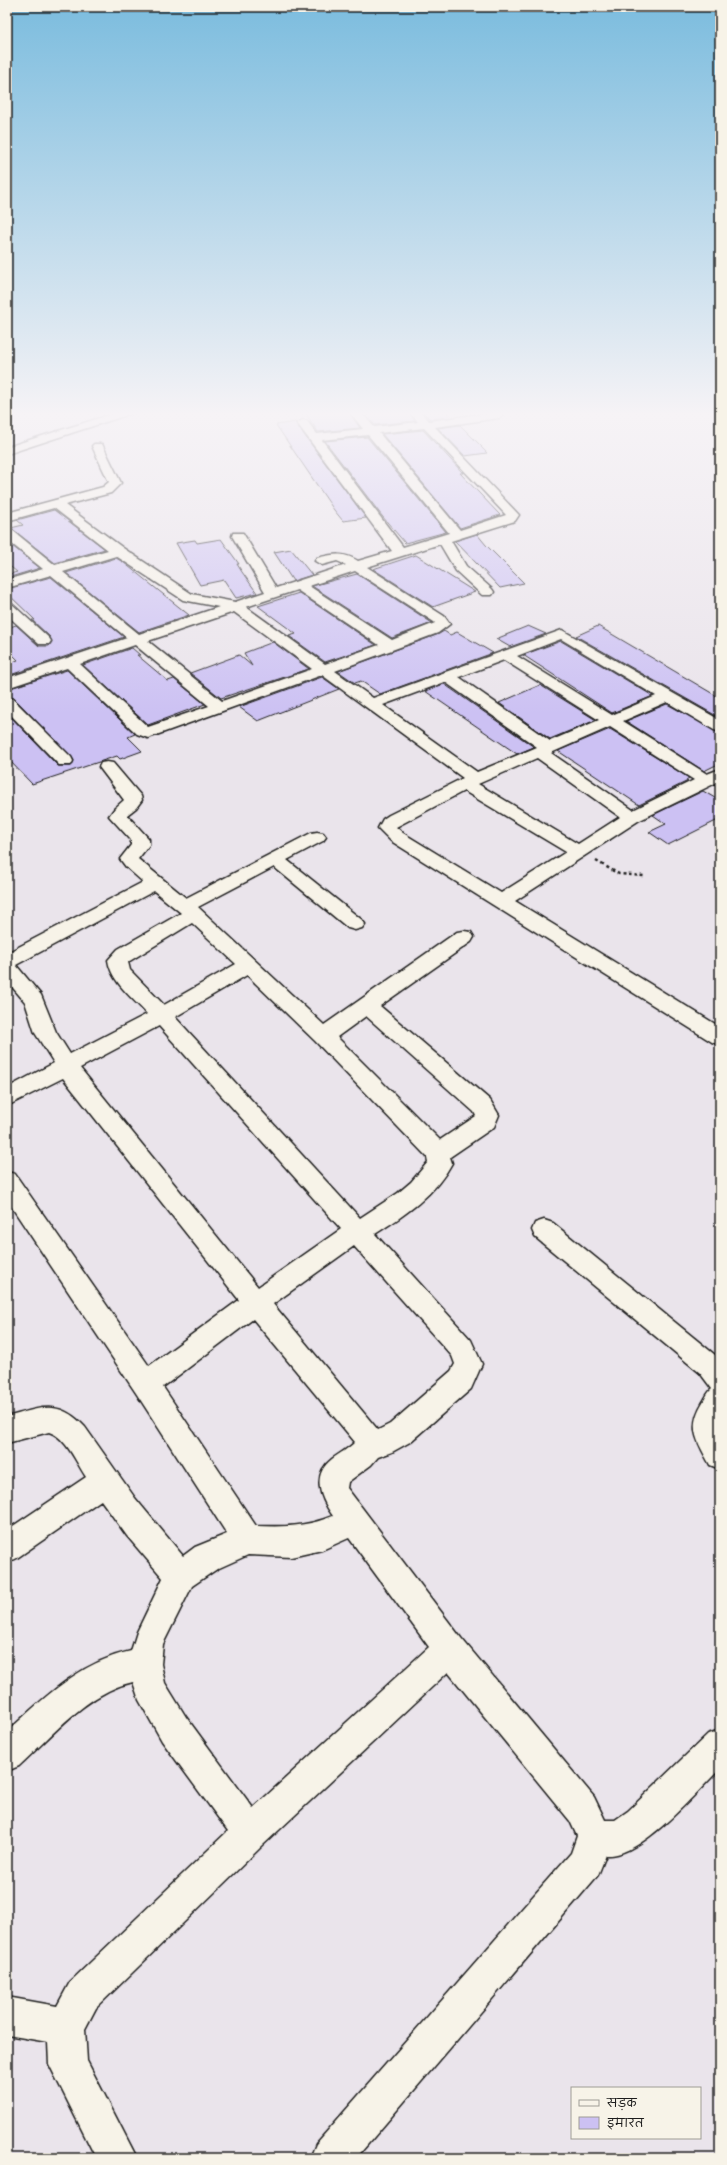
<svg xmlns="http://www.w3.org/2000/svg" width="727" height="2165" font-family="Caveat,'Playpen Sans Deva',sans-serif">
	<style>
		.building { fill: #ccc1f3; stroke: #1c1c1c }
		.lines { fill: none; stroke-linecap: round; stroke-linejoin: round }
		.minor-casing { stroke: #1c1c1c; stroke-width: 3 }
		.path { stroke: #1c1c1c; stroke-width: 2.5; stroke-dasharray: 3 3; stroke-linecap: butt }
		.minor { fill: #f7f3e8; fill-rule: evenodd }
	</style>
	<rect width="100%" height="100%" fill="#eae4eb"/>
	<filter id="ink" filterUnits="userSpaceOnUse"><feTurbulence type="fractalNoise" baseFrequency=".025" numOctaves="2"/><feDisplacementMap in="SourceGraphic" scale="8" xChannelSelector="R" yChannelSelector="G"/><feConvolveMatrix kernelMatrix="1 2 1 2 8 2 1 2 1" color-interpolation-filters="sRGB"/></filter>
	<g filter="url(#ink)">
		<path class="building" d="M304,411H348L360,428L318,432Z
			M362,411H408L415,421L375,425Z
			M422,411H445L451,417L430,419Z
			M296,422V424L366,518L343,521L334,510L276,425Z
			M460,425L482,447H481L487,453L465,456L438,428Z
			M423,430L463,473H460L500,515L460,528L382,434Z
			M367,437L446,532L405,543L382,516L325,441Z
			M54,510L105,549L55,563L11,528L23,525L17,520Z
			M477,534L486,545L524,583L500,588L455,541Z
			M221,539L239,564H237L242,572L257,593L236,598L224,580L200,585L176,543L195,540L197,543Z
			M7,542L40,568L7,578V575L17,572L7,564Z
			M291,549L312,575L293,581L274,552Z
			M416,555L475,592L433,607L373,569Z
			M116,558L123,562L189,615L139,632L66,573Z
			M357,574L417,613L432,623L392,638L312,586Z
			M51,577L124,637L7,676V664L18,660L7,649V628L16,625L39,646H49L52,642L50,637L32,620H35L7,593V589Z
			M299,593L376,645L325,662L289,636L296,634L258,606Z
			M528,626L546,634L510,647L496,639Z
			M598,626L720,698V718L576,636Z
			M444,631L450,635L457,632L493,653L380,694L361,681L355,683L338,671L439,634Z
			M561,641L653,696L612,713L523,655Z
			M273,642L309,669L221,698L190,673L239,655L252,666L244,653Z
			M132,648L140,655H137L168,681L174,679L205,704L148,725L83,665Z
			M67,670L135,734L128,737L142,751L120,759L117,756L32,784L7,758V713L58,766H71L74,760L14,698L7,696V689Z
			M322,677L339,689L258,721L239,707Z
			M444,684L467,700L534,747L517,754L425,691Z
			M540,685L596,720L550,739L499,703Z
			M667,704L720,733V763L704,771L626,721Z
			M610,729L689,778L686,780L688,781L639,805L558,751Z
			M703,791L720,801V819L668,845L649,832L666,824L653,815Z"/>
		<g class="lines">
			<defs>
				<path id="minor" d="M122,411H139L7,454V447Z
					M349,411H360L374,427L418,422L409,411H420L429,421L504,411V415L499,418L435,427L519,515L515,521L451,541L466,566L492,589L494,592L492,595H482L456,571L440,544L367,567L444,616L450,624L438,633L335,671L373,698L562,630L720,720V732L714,730L667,702L623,721L707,774L720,769V781L638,821L515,901L720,1027V1045L712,1042L391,841L378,828L383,819L389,815L463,778L322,675L148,738L137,734L67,668L7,688V678L127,638L51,575L7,588V580L43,569L7,540V529L12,530L55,565L108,550L54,508L7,521V513L103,487L109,482L92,446L94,444H102L121,483L111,493L65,505L123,548L192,594L235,602L265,592L232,536L233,533H243L276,588L346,565L337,561L322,565L315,561L317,558C334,554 343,552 358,561L392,551L297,423L303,420L307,421L317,434L363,429ZM424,428L506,515L460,530L379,433ZM368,435L449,533L403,547L322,440ZM116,556L183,600L219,607L139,634L63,572ZM355,571L434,622L435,623L392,640L309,586ZM297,590L379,645L325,664L246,607ZM234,612L312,669L222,701L148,641ZM561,639L656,696L612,715L517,656ZM135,645L209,706L148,727L80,664ZM504,660L599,720L550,741L459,677ZM445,682L537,747L477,772L383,705ZM610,727L694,780L633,810L551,753ZM537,758L620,817L578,844L478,784ZM464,791L566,852L501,893L403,833L396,827Z
					M7,603L12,604L49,638L51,641L49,644H39L7,615Z
					M7,697L13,699L71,757L73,761L71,765H59L7,711Z
					M107,762L113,763L141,796L142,800L136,808L127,815L149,839V845L138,859L186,898L311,833L317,832L323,833L326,837L323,841L287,860L362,920L365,924L362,928L355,930L348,928L274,867L198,907L324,1025L457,932L464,931L471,932L474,937L471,942L380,1006L490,1100L499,1115L494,1127L450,1157L452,1163C435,1195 405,1215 375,1234L471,1340L482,1364L471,1389L410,1442L392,1452L378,1457L371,1465L348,1482L347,1488L461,1638L594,1797L605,1820H615L628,1811L708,1734L720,1730V1769C695,1793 641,1858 606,1855L598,1875L356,2158H310L316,2144L571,1853L577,1836L570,1821L448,1672L263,1845L96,2008L85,2029L87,2061L137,2158H96L49,2064L48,2042L7,2035V1997L57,2006L70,1982L228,1831L162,1741L139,1700L133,1682C87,1692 52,1736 19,1766L7,1771V1732C44,1698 80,1662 131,1651L137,1632L163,1578L127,1536L101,1500L17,1558L7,1563V1530L86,1477C76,1462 66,1437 49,1432L7,1443V1417C40,1408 58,1398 85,1427L135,1498L183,1556L195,1547L227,1534L136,1393L7,1200V1172L15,1174L149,1366L239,1300L63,1078L7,1106V1088L54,1063L35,1033L25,1002L7,981V953L143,882L126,867L120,859L131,845V840L109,816L115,808L124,800L99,767L101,763ZM154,891L181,913L118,949L108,960C111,982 133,998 147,1014L70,1054L56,1032L41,995L16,965ZM192,923L236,964L164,1005L130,970L128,962ZM247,975L315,1041L427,1157L428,1162L411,1182L398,1193L360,1218L175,1017ZM366,1016L474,1112L476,1116L440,1140L337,1037ZM159,1026L341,1229L258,1287L80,1068ZM354,1246L452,1356L455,1364L451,1371L390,1424L378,1430L273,1304ZM253,1319L355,1442C348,1449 340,1453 332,1459C311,1475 320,1498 333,1516C306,1527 284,1527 256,1526L163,1387ZM349,1538L429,1647L253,1808L186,1717L165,1683L161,1664L163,1644L192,1586L217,1569L248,1555L291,1557L322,1550Z
					M544,1220L553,1223L720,1359V1469L710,1465C697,1441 687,1428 703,1402C706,1397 708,1392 712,1389L700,1373L535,1237L532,1230L535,1223Z"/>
			</defs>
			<use href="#minor" class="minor-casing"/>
			<path class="path" d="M596,861L619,874L645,876"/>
			<use href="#minor" class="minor"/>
		</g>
	</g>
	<linearGradient id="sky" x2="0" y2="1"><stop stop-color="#7bbcde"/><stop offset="0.58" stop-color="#f6f3f6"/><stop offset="1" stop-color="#f6f3f6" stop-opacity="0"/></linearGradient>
	<rect width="727" height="714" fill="url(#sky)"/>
	<rect width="727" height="2165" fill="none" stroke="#f7f3e8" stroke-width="24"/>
	<rect x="12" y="12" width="703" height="2141" fill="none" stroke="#1c1c1c" stroke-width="1.5" filter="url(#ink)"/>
	<rect x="571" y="2087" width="130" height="52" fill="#f7f3e8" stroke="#9f9d96"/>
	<rect x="579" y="2100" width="20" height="6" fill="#f7f3e8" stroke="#9f9d96"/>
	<text x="607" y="2107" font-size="12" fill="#1c1c1c">सड़क</text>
	<rect x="579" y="2117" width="20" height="12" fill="#ccc1f3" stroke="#9f9d96"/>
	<text x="607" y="2127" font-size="12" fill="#1c1c1c">इमारत</text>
</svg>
